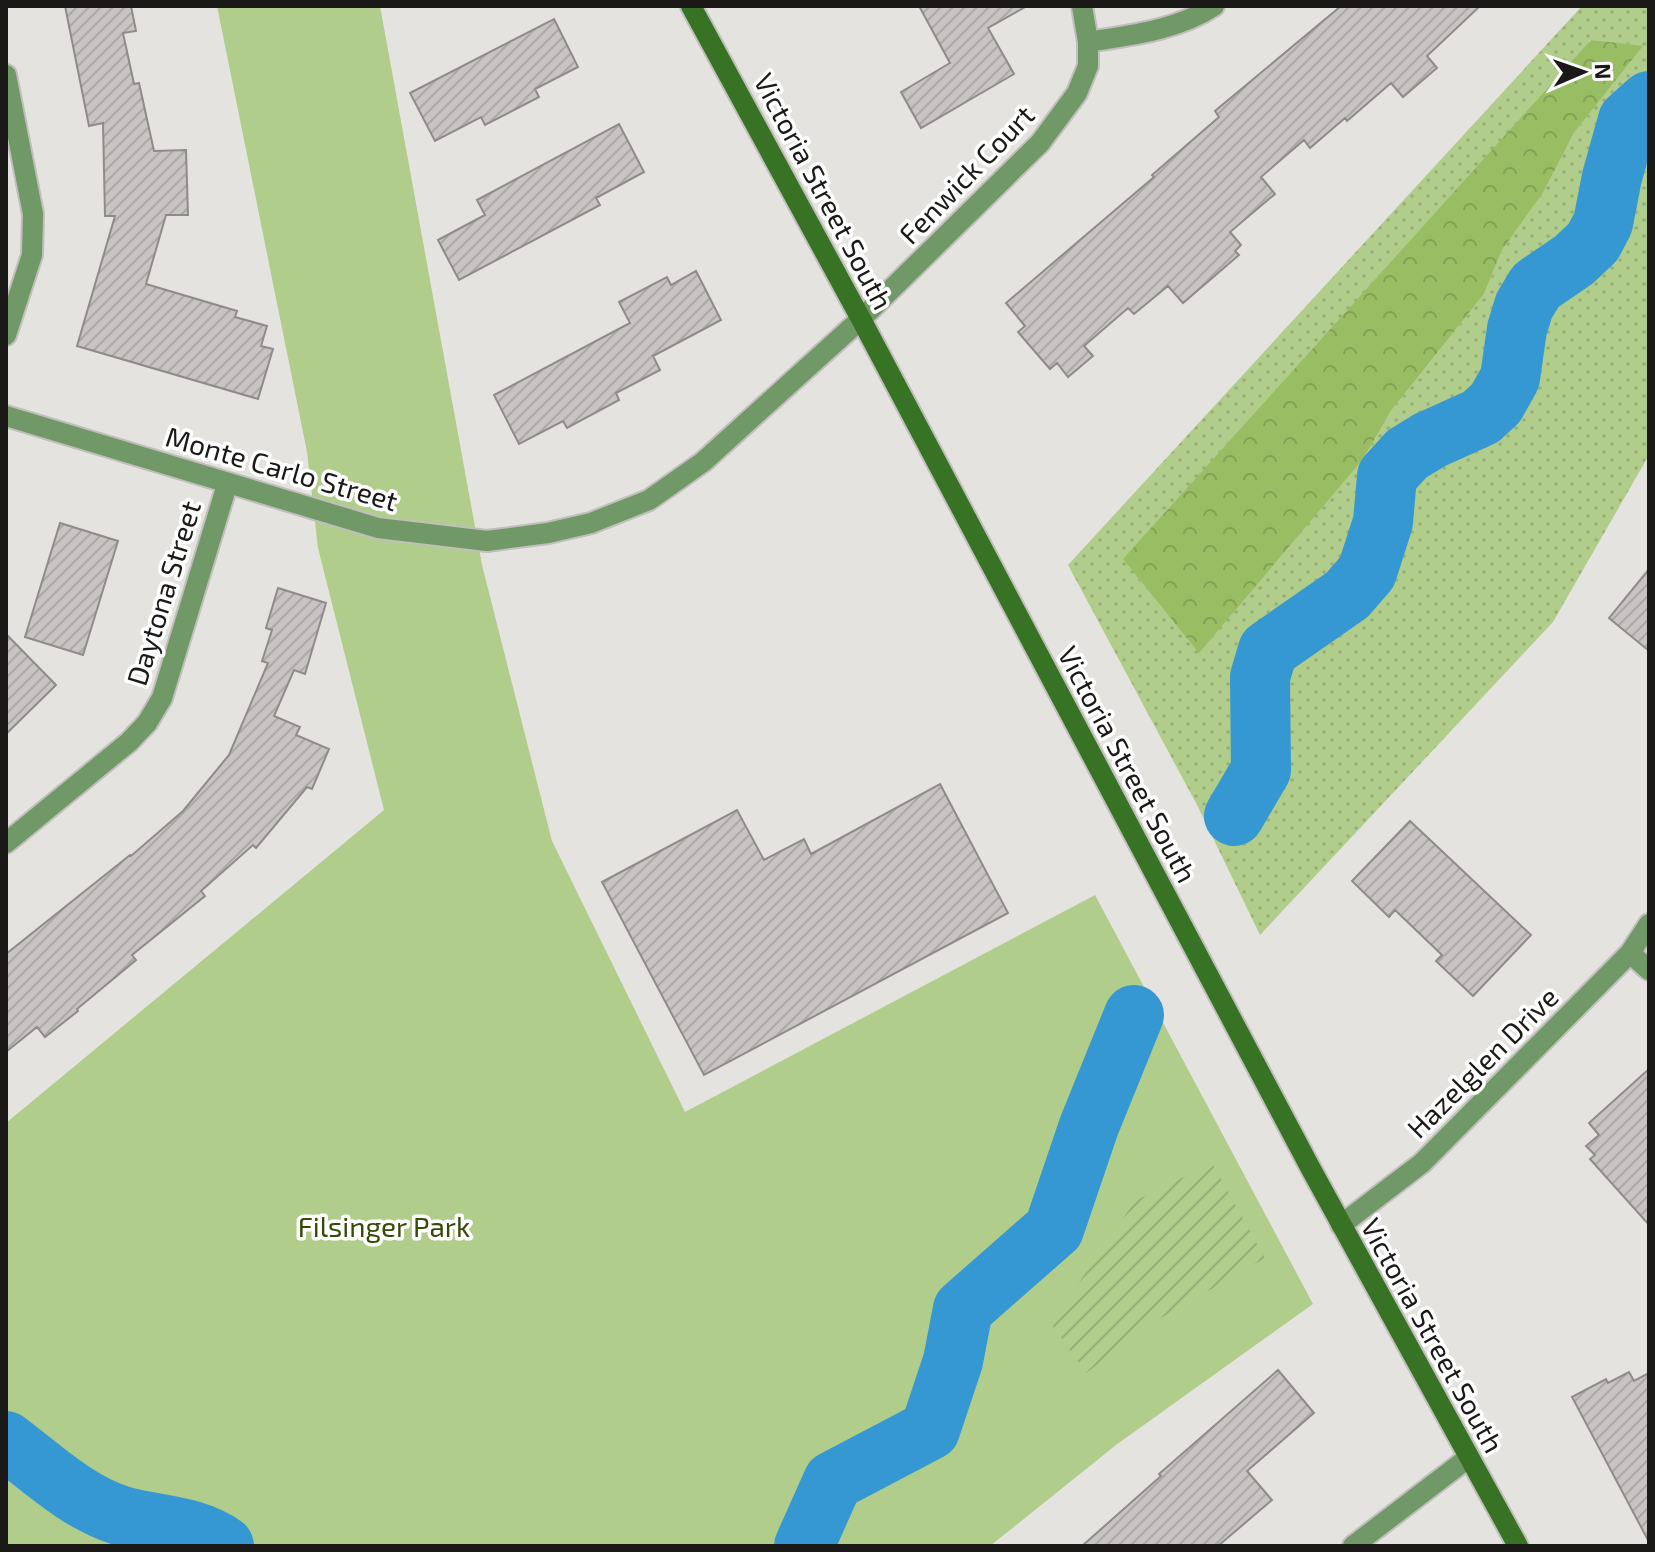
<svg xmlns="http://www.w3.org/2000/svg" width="1655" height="1552" font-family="'Exo 2',sans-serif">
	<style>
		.grass { fill: url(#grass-dots); fill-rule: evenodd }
		.forest { fill: url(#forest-crowns) }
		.park { fill: #b1cd8c }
		.garden { fill: url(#garden-furrows) }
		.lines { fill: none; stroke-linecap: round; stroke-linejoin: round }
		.river { stroke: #3698d3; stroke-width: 60 }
		.building { fill: url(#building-hatch); stroke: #908b8b; stroke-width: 2 }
		.minor-casing { stroke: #c0bfbb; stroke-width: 24 }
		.secondary-casing { stroke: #c0bfbb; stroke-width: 24 }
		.minor { stroke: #719867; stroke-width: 20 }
		.secondary { stroke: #377225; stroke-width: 20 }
		.labels { text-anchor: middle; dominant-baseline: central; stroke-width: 7; stroke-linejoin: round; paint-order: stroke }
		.street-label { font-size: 28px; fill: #1a1918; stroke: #fff }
		.park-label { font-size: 28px; fill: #344b06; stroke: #fff }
	</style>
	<defs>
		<pattern id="grass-dots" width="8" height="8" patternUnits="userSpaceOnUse" patternTransform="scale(2)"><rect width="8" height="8" fill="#b1cd8c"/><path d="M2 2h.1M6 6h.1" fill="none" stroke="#98af78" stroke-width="1.8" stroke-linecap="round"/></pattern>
		<pattern id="forest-crowns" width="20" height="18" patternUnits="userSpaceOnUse" patternTransform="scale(2)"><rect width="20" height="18" fill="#98bd62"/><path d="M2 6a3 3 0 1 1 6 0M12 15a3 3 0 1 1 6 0" fill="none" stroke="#82a254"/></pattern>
		<pattern id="garden-furrows" width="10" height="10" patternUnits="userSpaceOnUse" patternTransform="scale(2)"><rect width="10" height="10" fill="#b1cd8c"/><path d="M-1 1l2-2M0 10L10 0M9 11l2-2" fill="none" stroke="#98af78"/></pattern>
		<pattern id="building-hatch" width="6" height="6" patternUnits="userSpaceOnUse" patternTransform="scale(2)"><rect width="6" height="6" fill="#c9c4c4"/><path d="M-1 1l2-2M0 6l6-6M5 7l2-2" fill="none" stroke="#aca8a8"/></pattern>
	</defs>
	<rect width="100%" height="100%" fill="#e5e3df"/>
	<path class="grass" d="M1582,6H1649V455L1553,622L1260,935L1197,805L1068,565ZM1590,40L1642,47L1574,133L1543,193L1502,250L1484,294L1391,411L1363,459Z"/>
	<path class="forest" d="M1591,40L1643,46L1574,133L1543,193L1502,250L1484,294L1391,411L1363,459L1199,653L1123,559Z"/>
	<path class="park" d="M217,6H380L482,565L552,841L685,1112L1095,895L1313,1304L1116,1445L990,1546H6V1123L384,810L318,548L307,452Z"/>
	<path class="garden" d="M1212,1163L1265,1258L1154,1322L1086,1373L1051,1323L1135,1201Z"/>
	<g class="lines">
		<path class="river" d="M1234,816L1261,770L1260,677L1268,650L1347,595L1367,572L1383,522L1387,476L1407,454L1430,440L1481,417L1496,403L1510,378L1517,329L1524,306L1536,286L1574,260L1593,242L1603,223L1612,177L1628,120L1649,101
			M6,1441C41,1467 76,1501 119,1515C154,1526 193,1524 224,1546
			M804,1546L833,1481L930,1430L953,1361L963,1309L1054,1229L1089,1126L1134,1015"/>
	</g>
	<path class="building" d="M65,6H131L136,31L123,33L134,84L139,83L154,151L186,150L188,215H166L146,284L237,311L235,317L267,326L261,346L273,349L258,399L77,346L115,216H105L103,123L89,126Z
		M919,6H1027L988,28L1014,74L921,128L901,92L950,63Z
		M1341,6H1480L1427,56L1437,68L1403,97L1391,83L1347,121L1345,118L1310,148L1304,140L1261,177L1275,194L1230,232L1241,245L1235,251L1239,255L1183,303L1168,286L1134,314L1128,308L1084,346L1093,356L1068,377L1057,363L1050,369L1018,332L1025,326L1006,303L1154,177L1152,175L1219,117L1215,111Z
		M554,19L578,67L535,89L539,97L485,125L481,117L435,141L410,93Z
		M619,124L644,172L596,198L600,205L459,280L438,240L485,215L477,200Z
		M696,271L721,320L653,356L660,370L616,393L619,400L567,428L563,421L519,444L494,395L630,323L619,302L667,277L671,285Z
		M60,523L118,541L83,655L25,637Z
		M1649,569V651L1609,618Z
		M278,588L326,603L305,674L294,670L274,716L300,727L296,735L329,749L312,789L307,787L256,848L253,845L201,891L205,896L132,955L136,960L77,1009L78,1011L45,1037L37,1027L6,1052V954L130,855L131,856L183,811L229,755L268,663L262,661L272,630L266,628Z
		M6,634L56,685L6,734Z
		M940,784L1008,913L704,1075L602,882L737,810L764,860L804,839L811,854Z
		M1410,821L1531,935L1473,996L1436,961L1442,955L1395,910L1389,917L1352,881Z
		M1649,1069V1225L1590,1159L1595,1155L1586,1146L1599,1135L1589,1123Z
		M1278,1370L1314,1413L1247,1471L1272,1500L1218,1546H1082L1161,1476L1159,1474Z
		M1629,1372L1634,1381L1649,1373V1542L1572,1397L1606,1379L1608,1383Z"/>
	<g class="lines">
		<defs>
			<path id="minor" d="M1088,42C1131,35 1178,30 1214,6
				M6,75L33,214L32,255L6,335
				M6,416L378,528L487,541L548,533L591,523L649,500L703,462L861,319L1040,143L1077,93L1088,66V42L1082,6
				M6,843L129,742L147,723L162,698L227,485
				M1630,953L1649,970
				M1341,1225L1422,1163L1630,953L1649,924
				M1353,1546L1468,1458"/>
			<path id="secondary" d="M691,6L861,319L1311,1169L1518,1546"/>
		</defs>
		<use href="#minor" class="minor-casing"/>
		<use href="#secondary" class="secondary-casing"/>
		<use href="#minor" class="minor"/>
		<use href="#secondary" class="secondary"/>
	</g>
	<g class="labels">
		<g class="street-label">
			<text transform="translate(966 174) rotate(-46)">Fenwick Court</text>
			<text transform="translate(824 191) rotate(62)">Victoria Street South</text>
			<text transform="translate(282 468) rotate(16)">Monte Carlo Street</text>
			<text transform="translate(163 593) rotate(-73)">Daytona Street</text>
			<text transform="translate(1128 764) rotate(62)">Victoria Street South</text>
			<text transform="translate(1482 1062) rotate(-45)">Hazelglen Drive</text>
			<text transform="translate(1433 1335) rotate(61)">Victoria Street South</text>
		</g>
		<g class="park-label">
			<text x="384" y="1226">Filsinger Park</text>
		</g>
	</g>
	<rect width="1655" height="1552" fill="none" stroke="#1a1918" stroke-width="16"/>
	<g transform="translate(1583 72) rotate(88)" stroke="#ffffff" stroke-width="6" paint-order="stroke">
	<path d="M0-6L14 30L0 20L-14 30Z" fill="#1a1918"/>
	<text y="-12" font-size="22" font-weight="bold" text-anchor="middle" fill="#1a1918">N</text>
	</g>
</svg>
